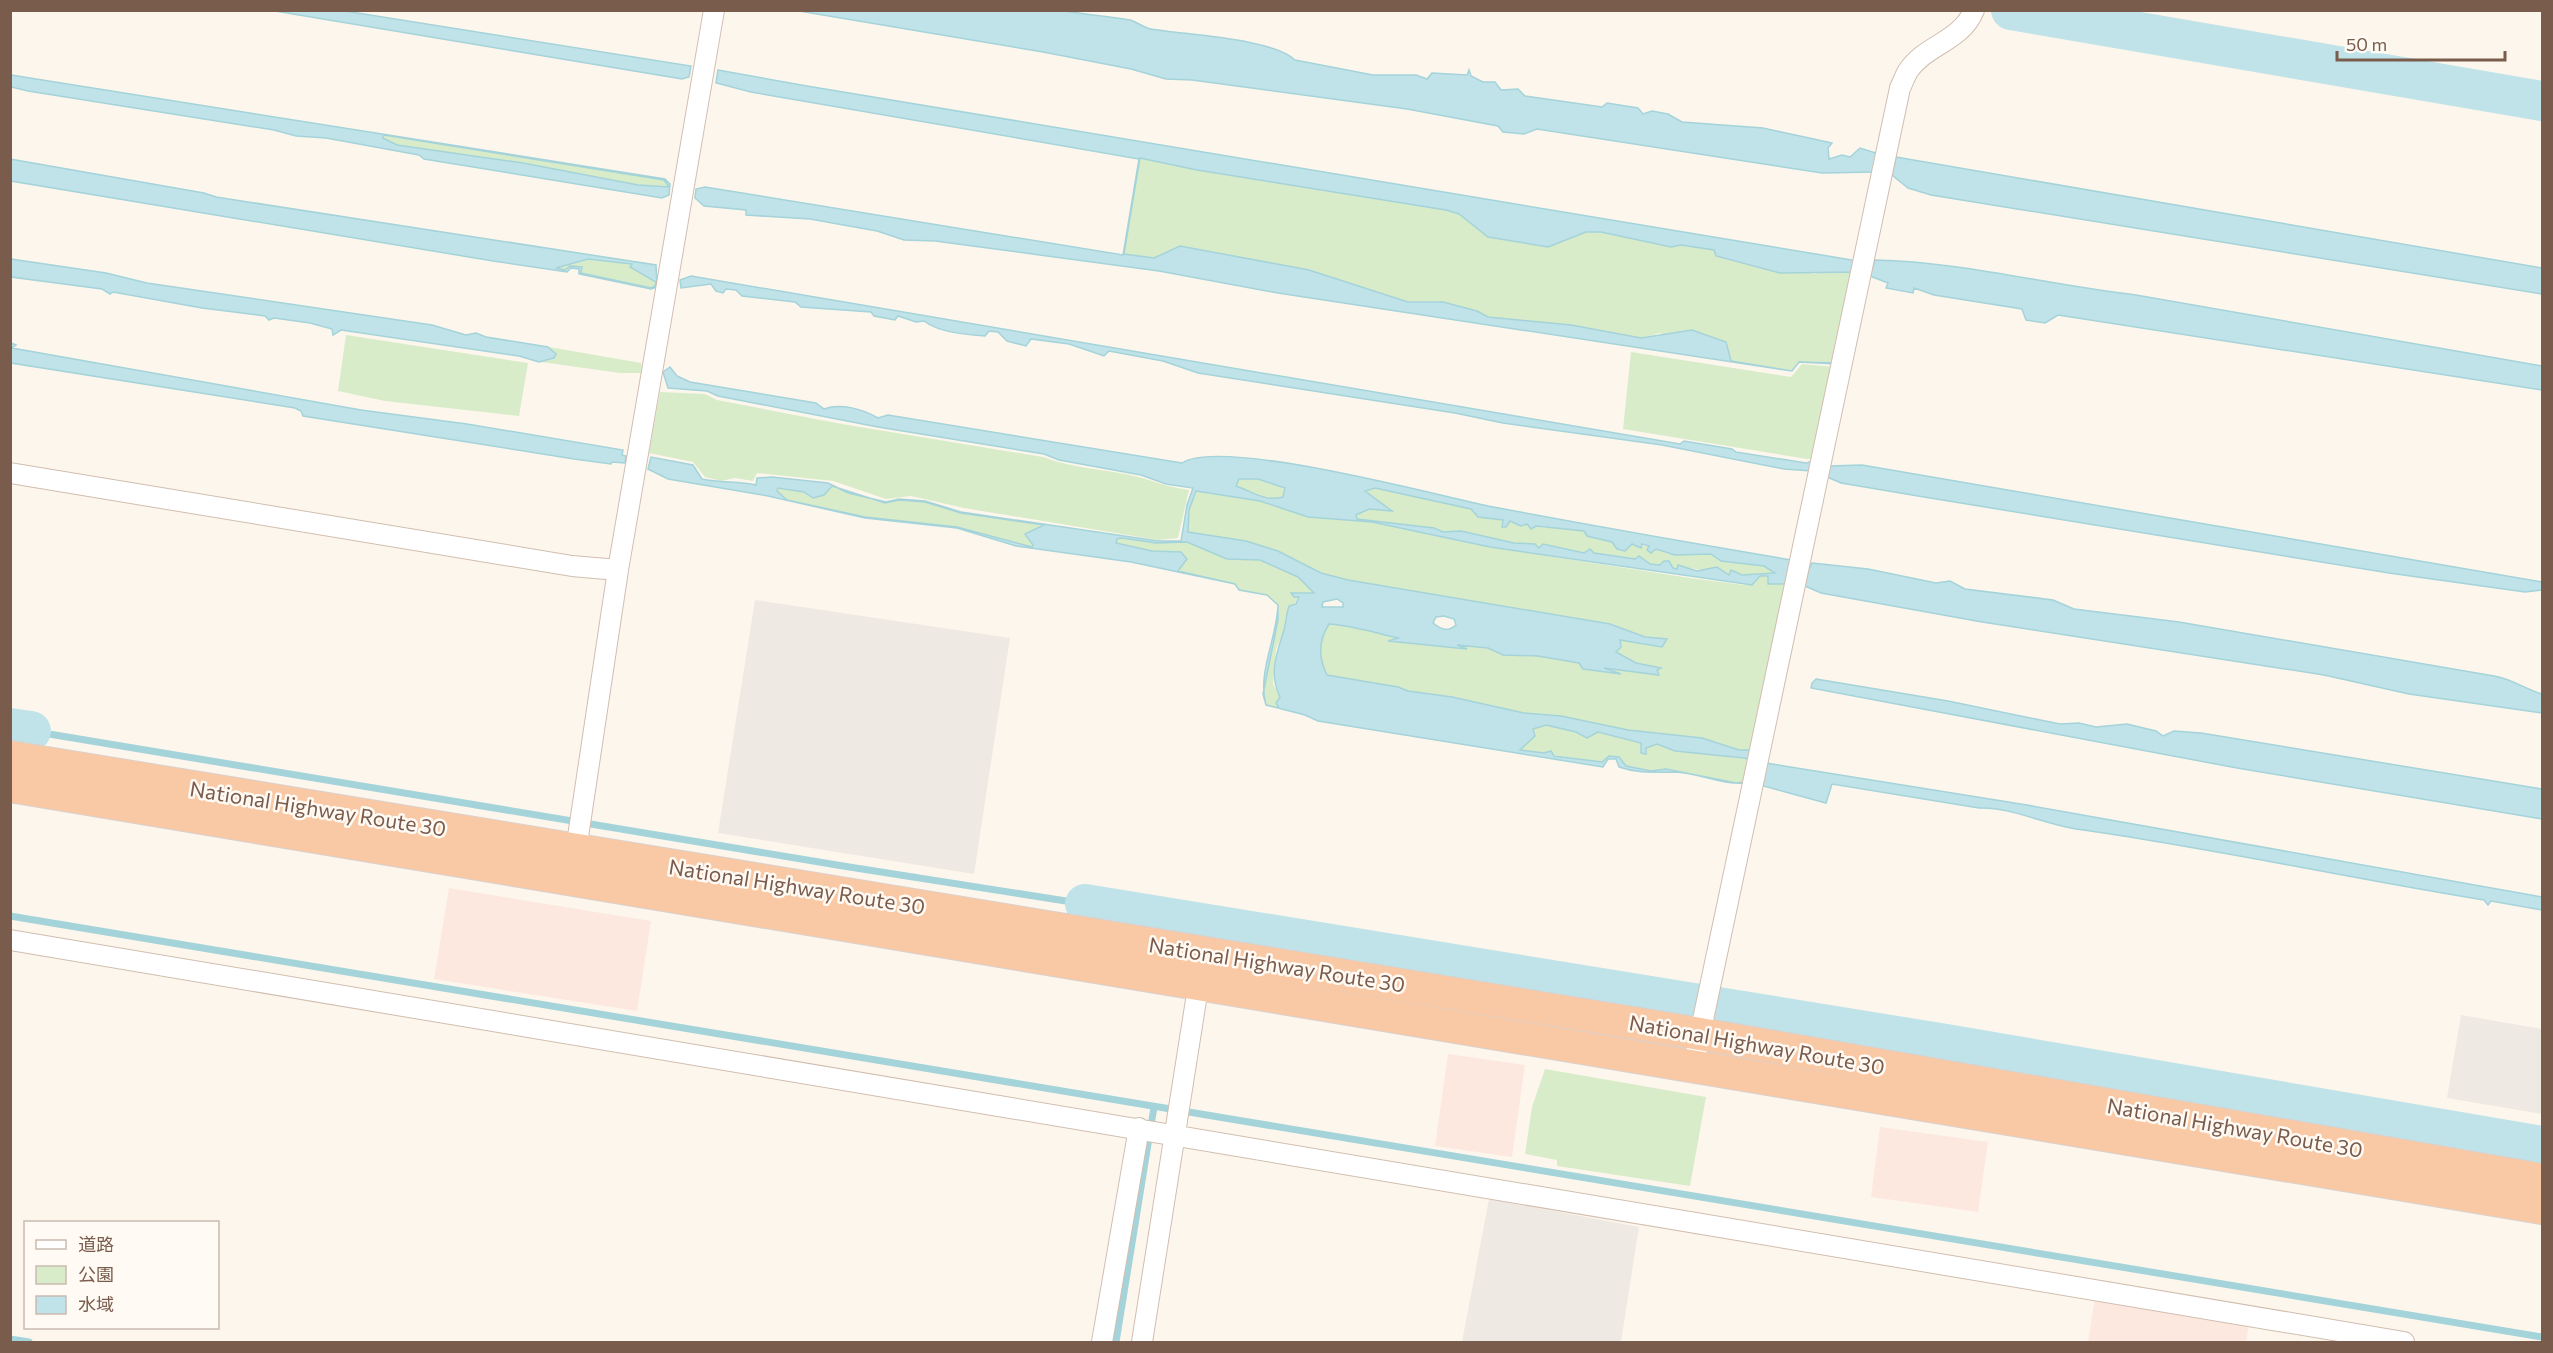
<svg xmlns="http://www.w3.org/2000/svg" width="2553" height="1353" font-family="Commissioner,'Noto Sans JP',sans-serif">
	<style>
		.commercial { fill: #fde8e0 }
		.industrial { fill: #efe9e4 }
		.green { fill: #d8ecc9 }
		.water { fill: #bfe3e8; stroke: #a5d3da; stroke-width: 1.5; fill-rule: evenodd }
		.lines { fill: none; stroke-linecap: round; stroke-linejoin: round }
		.stream { stroke: #a5d3da; stroke-width: 7 }
		.river { stroke: #bfe3e8; stroke-width: 40 }
		.minor-casing { stroke: #d1beb0; stroke-width: 22 }
		.trunk-casing { stroke: #dad1cd; stroke-width: 34 }
		.minor { stroke: #fff; stroke-width: 20 }
		.trunk { stroke: #f9c8a4; stroke-width: 32 }
		.labels { text-anchor: middle; dominant-baseline: central; stroke-width: 5; stroke-linejoin: round; paint-order: stroke }
		.street-label { font-size: 21px; fill: #7a5c4d; stroke: #fffaf3 }
	</style>
	<rect width="100%" height="100%" fill="#fdf6ec"/>
	<path class="commercial" d="M449,888L651,921L637,1011L434,979Z
		M1448,1054L1525,1065L1512,1157L1435,1146Z
		M1880,1127L1988,1142L1978,1212L1871,1197Z
		M2095,1298L2249,1324L2246,1342H2088Z"/>
	<path class="industrial" d="M755,600L1010,638L974,874L718,833Z
		M2461,1015L2542,1029V1114L2447,1098Z
		M1489,1199L1639,1227L1621,1342H1462Z"/>
	<path class="green" d="M384,135L664,180L669,188L638,185L523,163L397,145L383,137Z
		M1140,158L1197,170L1446,210L1458,214L1488,237L1548,247L1586,232H1601L1671,247C1702,239 1781,266 1815,274L1823,271L1856,272L1836,363L1799,362L1792,371L1731,361L1660,333L1641,338L1571,325L1488,317C1467,305 1433,300 1409,302L1309,270L1180,246L1154,258L1124,255Z
		M588,259L633,264L630,267L656,282L655,286L651,288L581,273L582,268L570,266L565,270L555,268Z
		M346,335L528,363L519,416L385,401L338,391Z
		M549,347L641,363L642,373H620L541,362L554,359L556,353Z
		M1631,352L1791,377L1802,364L1835,367L1816,458L1807,459L1623,429Z
		M660,392L705,394L717,400L842,424L1043,457C1074,469 1107,469 1139,477C1156,482 1171,488 1189,490L1178,538L1158,540L964,508L911,496L886,499L833,481L757,473L753,481L735,478L721,481L705,477L693,462L649,453Z
		M1238,479H1258L1285,488L1283,497C1265,502 1253,492 1236,486Z
		M832,486L885,503L899,500L925,502L961,513L1045,525L1032,547L957,527L865,517L787,500L777,492L778,488L804,492L813,498L824,495Z
		M1375,488L1471,509L1478,517L1503,520L1502,527L1510,521L1521,526L1527,524L1546,528L1554,527L1584,531L1587,536L1612,542L1617,549L1625,551L1632,544L1663,549L1664,553L1711,554L1731,563L1738,561L1764,566L1776,573L1742,575L1731,570L1730,575L1678,566V569L1650,564L1639,556L1635,559L1539,548L1530,543H1514L1461,531L1443,532L1434,528L1379,523L1490,547L1690,578L1744,585L1760,576H1769L1768,584H1787L1753,750H1739L1702,738L1628,730L1561,716L1524,713L1452,697L1408,691L1398,687L1327,675C1318,657 1318,641 1329,624C1352,625 1376,633 1399,638L1391,641L1464,649L1454,644L1488,648L1503,655L1538,656L1658,675L1656,670L1659,668L1636,663L1616,652L1620,640L1662,647L1666,639L1645,637L1610,624L1348,580L1320,573L1278,551L1246,541L1188,532L1189,510L1196,491L1260,501L1308,517L1367,522L1357,520L1356,515L1369,509L1390,511L1364,490Z
		M1122,538L1156,543L1187,542L1227,559L1260,560L1298,577L1315,594L1303,592L1286,616L1283,633L1276,649L1273,684L1280,697V708L1266,705L1263,694L1278,620V605L1267,595L1239,590L1235,584L1178,571L1181,552L1152,551L1116,543L1117,539Z
		M1546,725L1576,732L1587,738L1598,732L1641,743L1646,753V748L1657,744L1675,751L1748,759L1750,776L1745,782L1736,783L1666,769L1651,771L1626,766L1619,757L1609,756L1602,762L1519,750L1535,736L1533,729Z
		M1545,1069L1706,1097L1690,1186L1557,1166V1160L1525,1154L1532,1107Z"/>
	<path class="water" d="M275,11H345L691,66L689,77L682,79Z
		M799,11H1065C1087,15 1109,16 1130,20C1137,22 1144,28 1151,29C1185,35 1272,38 1295,60L1373,75H1416L1427,79L1432,73L1467,75L1469,70L1471,76L1483,82H1495L1501,90L1518,89L1525,96L1602,107L1607,103L1638,108L1643,114L1652,111L1668,114L1682,122L1763,128L1832,143L1828,148L1829,159L1842,155L1850,157L1860,148L1879,154L1875,172L1822,173L1537,129L1524,134L1503,132L1498,126L1407,109L1192,80L1166,79L1131,69L1043,52Z
		M718,70L807,86L1858,261L1836,364L1799,362L1792,371L1278,293L1159,271L935,241L904,240L877,231L810,219L746,215V210L704,206L695,198L696,189L705,187L1123,255L1139,159L751,92L716,83ZM1140,158L1197,170L1446,210L1459,214L1488,237L1548,247L1586,232H1601L1671,247L1681,245L1714,250L1716,256L1780,273L1855,272L1836,363L1799,362L1792,371L1731,361L1726,342L1692,330L1641,338L1571,325L1488,317L1477,311L1443,302H1408L1309,270L1180,246L1154,258L1124,254Z
		M11,75L665,179L670,184L669,195L662,198L424,159L419,155L326,138L296,136L274,130L28,91L11,87ZM384,135L664,180L669,187L638,185L523,163L397,145L383,138Z
		M1896,157L2542,268V294L1931,195L1908,188L1892,175Z
		M10,159L204,193L216,197L656,265L657,287L651,289L579,274V269L571,268L567,272L493,261L11,181ZM588,259L632,264L630,267L656,282L655,286L651,288L581,273L582,267L570,266L565,270L556,268Z
		M11,259L106,273L147,283L432,325L466,335L476,333L486,337L548,347L556,354L554,358L539,362L519,356L341,330L333,335L332,329L310,323L274,318L269,320L265,316L202,308L113,292L110,294L102,289L11,277Z
		M1875,260C1963,262 2048,285 2136,295L2542,366V390L2058,315L2045,323L2026,320L2022,309L1934,295L1914,288L1913,293L1886,288L1888,283L1870,276Z
		M691,276L1680,444L1684,441L1732,449L1736,452L1806,463L1813,461L1812,471L1784,469L1662,445L1503,423L1455,413L1198,373L1163,361L1109,351L1104,356L1069,344L1031,339L1026,346L1007,341L998,332L989,331L985,336C964,334 940,333 924,321L916,322L898,316L895,320L874,316L871,312L801,307L795,302L742,296L736,290L726,289L723,293L716,291L711,284L681,288L680,280Z
		M11,343L16,345L12,348L361,410L467,424L623,450L622,455L626,456L625,463L612,462L611,464L574,459L303,416L301,411L295,408L11,363Z
		M670,367L677,376L690,382L816,403L824,409C841,403 863,409 878,418L888,415L1182,463C1220,437 1435,495 1488,506C1589,525 1691,543 1792,560L1750,758V776L1746,783C1721,785 1699,773 1675,772C1655,772 1639,774 1619,767L1616,759H1608L1603,767L1318,721L1305,715L1266,705C1257,673 1277,638 1278,605L1267,595L1239,590L1235,584L1131,562L1016,546L957,528L865,518L768,496L668,479L648,469L651,457L693,465L702,479C721,483 738,481 756,485L757,478L772,477L828,483L848,493L886,502L899,499L925,501L961,512L1158,541H1181L1187,505L1193,488L1166,484L1141,475L1059,460L1044,454L878,427L718,396L707,391L668,388L663,372ZM1239,479H1258L1285,488L1283,497C1265,502 1253,492 1236,486ZM832,486L885,503L899,500L925,502L961,513L1044,525L1025,534L1033,545L1032,547L957,527L865,517L787,500L777,491L778,488L804,492L813,498L824,495ZM1375,488L1471,509L1478,517L1503,520L1502,527H1506L1510,521L1521,526L1527,524L1531,529L1536,526L1584,531L1587,536L1612,542L1617,549L1625,551L1632,544L1641,548L1642,544L1649,546L1647,550L1651,553L1656,549L1675,555L1711,554L1721,561L1764,566L1775,573L1742,575L1731,570L1729,575L1717,567L1697,571L1678,565L1677,569L1673,568L1669,561H1664L1660,565L1650,564L1639,556L1635,559L1594,553L1590,549L1584,553L1543,544L1539,548L1535,544L1514,543L1461,531L1443,532L1434,528L1357,519L1356,515L1369,509L1392,511L1365,491ZM1196,491L1260,501L1308,517L1372,522L1490,547L1752,585L1760,576H1768V584H1786L1753,750H1739L1702,738L1628,730L1561,716L1524,713L1452,697L1408,691L1398,687L1327,675C1318,657 1318,641 1329,624C1350,625 1376,633 1398,638L1388,641L1467,649L1457,645L1488,648L1503,655L1538,656L1579,663L1583,669L1621,674L1604,668L1659,675L1657,670L1661,668L1636,663L1616,652L1621,647L1620,640L1662,647L1667,639L1645,637L1610,624L1348,580L1321,573L1278,551L1246,541L1188,532L1189,510ZM1122,538L1156,543L1187,542L1227,559L1260,560L1298,577L1314,593H1291L1294,597H1299L1296,604L1289,606C1286,615 1286,625 1283,633C1276,655 1269,675 1280,697L1276,703L1279,708L1266,705L1263,694L1278,620V605L1267,595L1239,590L1235,584L1178,571L1187,559L1181,552L1152,551L1116,543L1117,539ZM1337,599L1343,603V607H1322L1323,602ZM1444,616L1454,619L1456,625C1448,632 1442,630 1433,623L1436,617ZM1546,725L1576,732L1587,738L1598,732L1641,743V753L1646,754V748L1657,744L1675,751L1744,758L1748,759L1750,776L1745,782L1736,783L1666,769L1651,771L1626,766L1619,757L1609,756L1602,762L1554,756L1551,751L1544,753L1520,750L1535,736L1533,729Z
		M1862,465L2542,582V590L2525,592L2389,573L1924,497L1841,483L1827,477L1829,466Z
		M1812,563L1868,569L1936,583L1950,581L1965,589L2053,600L2074,609L2179,622L2494,676C2512,679 2525,689 2542,694V713L2409,694L2324,675L1982,622L1821,593L1805,586L1808,571Z
		M1816,679L1948,701L2060,724L2079,723L2096,727L2127,724L2156,731L2163,736L2174,731L2201,733L2542,789V819L2237,768L1811,688L1812,683Z
		M1766,763L2027,805L2542,897V910L2491,901L2488,905L2484,900C2347,878 2213,848 2076,829C2043,824 2012,807 1979,808L1832,784L1826,803L1760,785Z"/>
	<g class="lines">
		<path class="stream" d="M31,731L843,866L1085,904
			M10,916L2542,1337
			M10,1339L29,1342
			M1116,1342L1154,1107"/>
		<path class="river" d="M2011,10L2542,101
			M10,728L31,731
			M1085,904L1952,1045L2542,1146"/>
		<defs>
			<path id="minor" d="M10,473L572,566L618,570L714,10
				M576,850L618,570
				M10,940L2404,1342
				M1693,1067L1900,88C1903,82 1905,76 1908,71C1926,44 1961,42 1974,10
				M1102,1342L1139,1128
				M1142,1342L1200,975"/>
			<path id="trunk" d="M10,757L1700,1034L2542,1180
				M10,786L2542,1208"/>
		</defs>
		<use href="#minor" class="minor-casing"/>
		<use href="#trunk" class="trunk-casing"/>
		<use href="#minor" class="minor"/>
		<use href="#trunk" class="trunk"/>
	</g>
	<g class="labels">
		<g class="street-label">
			<text transform="translate(318 808) rotate(9)">National Highway Route 30</text>
			<text transform="translate(797 886) rotate(9)">National Highway Route 30</text>
			<text transform="translate(1277 964) rotate(9)">National Highway Route 30</text>
			<text transform="translate(1757 1044) rotate(10)">National Highway Route 30</text>
			<text transform="translate(2235 1127) rotate(10)">National Highway Route 30</text>
		</g>
	</g>
	<rect width="2553" height="1353" fill="none" stroke="#7a5c4d" stroke-width="24"/>
	<rect x="24" y="1221" width="195" height="108" fill="#fffaf3" stroke="#cabbb1" stroke-width="1.5"/>
	<rect x="36" y="1240" width="30" height="9" fill="#ffffff" stroke="#cabbb1" stroke-width="1.5"/>
	<text x="78" y="1251" font-size="18" fill="#7a5c4d">道路</text>
	<rect x="36" y="1266" width="30" height="18" fill="#d8ecc9" stroke="#cabbb1" stroke-width="1.5"/>
	<text x="78" y="1281" font-size="18" fill="#7a5c4d">公園</text>
	<rect x="36" y="1296" width="30" height="18" fill="#bfe3e8" stroke="#cabbb1" stroke-width="1.5"/>
	<text x="78" y="1311" font-size="18" fill="#7a5c4d">水域</text>
	<path d="M2337 51v9h168v-9" fill="none" stroke="#7a5c4d" stroke-width="3"/>
	<text x="2346" y="51" font-size="18" fill="#7a5c4d" stroke="#fffaf3" stroke-width="4.5" paint-order="stroke">50 m</text>
</svg>
